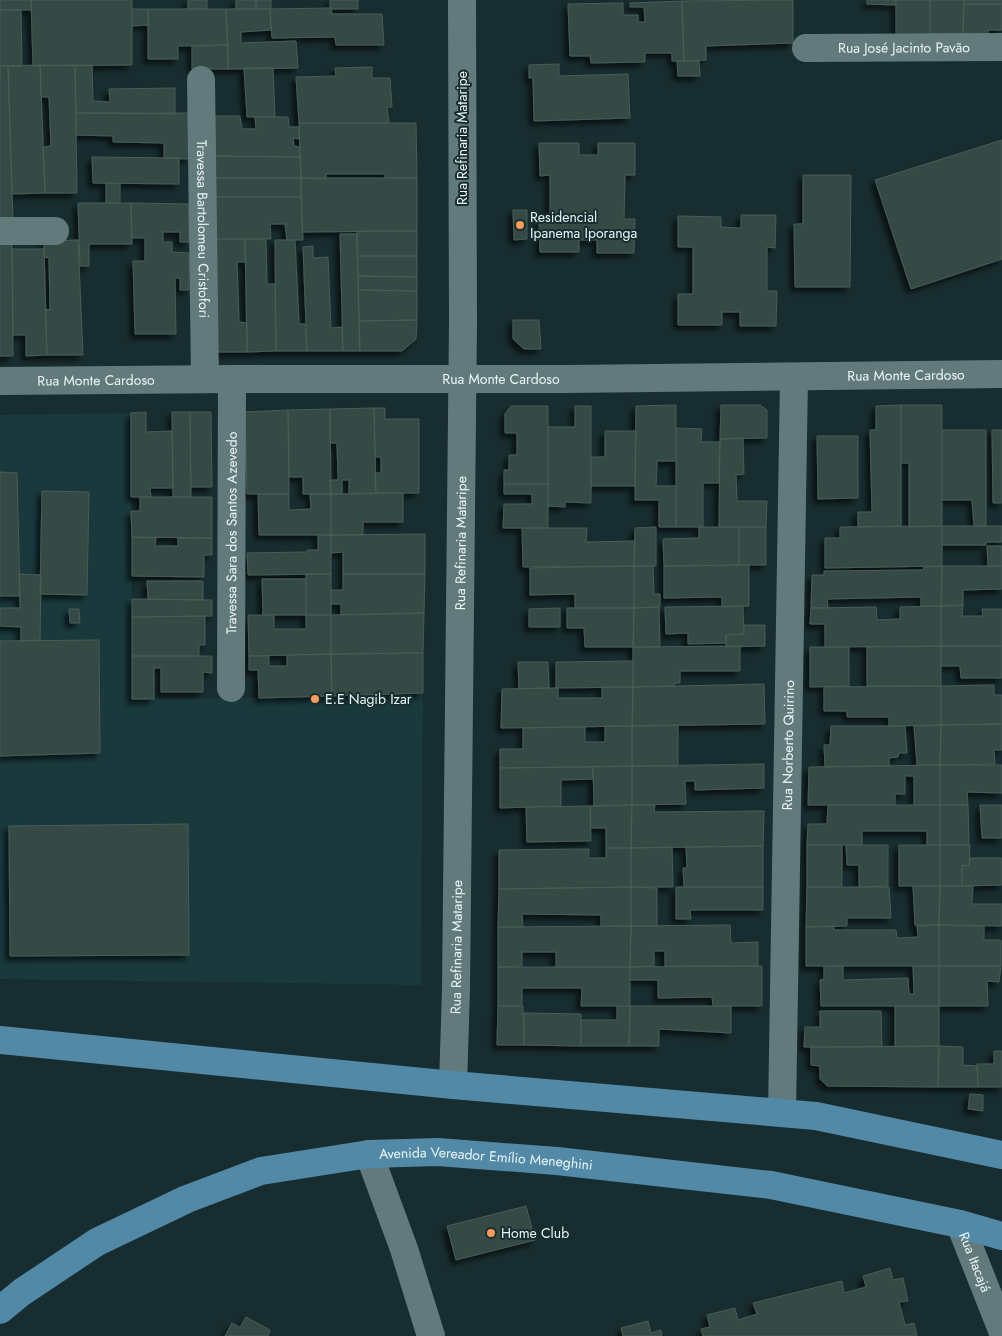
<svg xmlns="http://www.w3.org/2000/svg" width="1002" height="1336" font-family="Jost,sans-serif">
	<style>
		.built { fill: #19393d }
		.building { fill: #354a44; stroke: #485d57; filter: url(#shadow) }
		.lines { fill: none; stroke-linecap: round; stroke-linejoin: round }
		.minor { stroke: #637a7d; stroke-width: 28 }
		.major { stroke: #5289a6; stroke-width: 28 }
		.poi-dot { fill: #ff9b5b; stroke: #182d30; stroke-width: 2 }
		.labels { text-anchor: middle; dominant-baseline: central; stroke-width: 4; stroke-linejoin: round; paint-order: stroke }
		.street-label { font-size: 14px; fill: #e9f5f7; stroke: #182d30 }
		.poi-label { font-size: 14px; fill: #e9f5f7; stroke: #182d30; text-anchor: start }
	</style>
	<defs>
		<filter id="shadow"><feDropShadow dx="-4.5" dy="4.5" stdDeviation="2.5" flood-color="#0009"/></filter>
	</defs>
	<rect width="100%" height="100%" fill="#182d30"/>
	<path class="built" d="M131,413L132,699L259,698L423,693L421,985L0,979V415Z"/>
	<path class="building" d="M0,0H31V10H0Z
		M31,0H132V65L33,66Z
		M188,0H207V9H188Z
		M236,0H256V9H236Z
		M256,0H271V9H256Z
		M330,0H358V9H330Z
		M793,0V43L706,46V60L684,61L682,1Z
		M867,0H896V5L867,4Z
		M896,0H930V35H896Z
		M930,0H964L963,34L930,35Z
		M964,0H1002V4H964Z
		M682,1L684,61H672V53H645V62L591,63L590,56H570L568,4L623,3V15H638V22H645L644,7H630V3Z
		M964,4H1002V30H988V34H963Z
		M331,8L332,14H382L384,45H336L335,37L272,38L270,9Z
		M132,9H148L149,25L132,26Z
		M148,9H226L228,45L178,46V59H148Z
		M226,9H270L271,30L241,32V43L296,41L298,68L228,69Z
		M0,10H21L22,66H0Z
		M228,45V69H192V46Z
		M677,61H699L700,76H678Z
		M559,64V76L628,74L630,118L534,121L533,78H529V65Z
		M40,65H75L77,193H45L43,147L51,146L49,97H41Z
		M40,65L45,193L12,194L8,66Z
		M75,65H92L93,101L110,102L109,89L175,88V114L76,113Z
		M0,66H8L13,220H0Z
		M372,67V78H390L392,107H387L389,123H299L296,77L336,76L335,68Z
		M244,68H273L275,117H247Z
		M76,113H189V159L164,158V143L113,142V136L76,135Z
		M211,116H240L242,129H256L255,117H288L289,127H299V139L293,138L294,146L300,147V157L212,156Z
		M299,123H416L417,178H385V174H326V179L301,178Z
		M1002,140V259L911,289L875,180Z
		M539,143H579V155H598V143H635V175H625L624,219H635L634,253H597V240H579V252H540L539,221L550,222V175L540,176Z
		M212,156L300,157L301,178H212Z
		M92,157L179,158V184L93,183Z
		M803,175H851L850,287H795L794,224H803Z
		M212,178H301V197H212Z
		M301,178H417V231L302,232Z
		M106,183L120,184V203H106Z
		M212,197H301L303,240H287L285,224H270L271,239H213Z
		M78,203H131L132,244H89V266H80Z
		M131,203L189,204V242H180V232H163V242H172V252L189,253V290H180V278H175L176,334H135L133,261H145V238H132Z
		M513,210H527V239L514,240Z
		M741,215H776L775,248L767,247V291H777L776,326H740V312H722V325H678V294H693V247H678V216L721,217V227L738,228H741Z
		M357,231H417V256H357Z
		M340,234H357L360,351H343Z
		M213,239H245V262H237L239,322L247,323V352H215Z
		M245,239L266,240L267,284H275L276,351L247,352Z
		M78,240L83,355H47L45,309L50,310L49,258L44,257V241Z
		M275,240H295L299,324H305L307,351H276Z
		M0,241H12L13,356H0Z
		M313,246V258L328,257L331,328L342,327L343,351H307L303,247Z
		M12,249H44L47,355L26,356V335H13Z
		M357,256H417V277L358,276Z
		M358,276L417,277V291L358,290Z
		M358,290L417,291V320L359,321Z
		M417,320L416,339L402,351H360L359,321Z
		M513,320H539L541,349H524L513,339Z
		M676,405V461H657L656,486H676V527H659V500H635L636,406Z
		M721,405H760L767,410V438L720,439Z
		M901,405H942V526L909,527V463H901Z
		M901,405V526L858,527V512H872L870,430H876V406Z
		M511,406H548V484H504V470H509V455H517V433H505V414Z
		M575,406H591V503L565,502V507L548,506V427H575Z
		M374,408H385V419H419V493H376L375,473H381V457H375Z
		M374,408L376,493L349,494V480H342V494H331L330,480H338L337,443H330V409Z
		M330,409L331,494H303V477H289L288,410Z
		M288,410L289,494H247L245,412Z
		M146,412V432L172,431L173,488H150L151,497H131V413Z
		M172,412H190L191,497H173Z
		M190,412H211L212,487H191Z
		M676,428L702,429L701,442H720L719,483H703V527H676Z
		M942,430H986V526H974L972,500H942Z
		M992,430H1002V503H993Z
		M605,431H636L635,486H591V457H605Z
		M817,436H858V498L818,499Z
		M743,438L744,474L736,475L737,501H767L766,527H719L720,439Z
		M0,472L17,473L20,596H0Z
		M504,484H548V528H503L504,504H532V494H504Z
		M42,491L89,492L87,595L40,594Z
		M403,493V522H363V535H331V494Z
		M258,494H289V510L311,509L310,494H331V535H259Z
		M140,497H212V538L132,537L131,511H140Z
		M942,526H1002V542H986V545H942Z
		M942,526V566L825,568V538H840V527Z
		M656,527V566H634L635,528Z
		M699,527H739V565L664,566L663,539L699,538Z
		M739,527H766V565H739Z
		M522,528H587L586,542L635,541L634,566L523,567Z
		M425,534V574H343V552L331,553V535Z
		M318,535H331V574L248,575L247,553L307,552V550H318Z
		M132,537L156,538L155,546H178V538H212V555H204V577L132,576Z
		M987,546H1002V566H988Z
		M749,565V606L722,607V597L664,598V566Z
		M634,566V608H575V594L530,595V568Z
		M634,566H653L654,594H660V607L634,608Z
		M942,566H1002V589L963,590V605L941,606Z
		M942,566L941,606H921V597L827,599L828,608H811L812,575H824V571L923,570L924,567Z
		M19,574L41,575L40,640L21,641V627L0,626V608H20Z
		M306,574H331V615H306Z
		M343,574H425L424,613L341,615V604H331V590H343Z
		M262,579H306V615H263Z
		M147,581H203V600L148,599Z
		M132,599L212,600V616L132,617Z
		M963,605L962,616H983L982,609H1002V646H941V606Z
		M743,606L744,634L726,635V643L688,644V633L666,634L665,607Z
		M941,606V646L825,647V624H810L811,608L876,607L877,620L900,619V607Z
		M659,607L660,647H633L634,608Z
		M560,608V627H529V609Z
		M567,608H634L633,647H585L584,628H567Z
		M69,609H79L80,623H70Z
		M424,613L423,653L331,654V615Z
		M248,615H274V629H306V615H331V654L249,656Z
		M205,616V645H199V656H132V617Z
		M744,625H765V646L726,647V635L744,634Z
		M99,640L100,753L0,756V641Z
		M740,646V671H680V683H674L675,686L633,687V647Z
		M941,646H1002V678H961L960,666H941Z
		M941,646V686H867V647Z
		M810,647H849V686L810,687Z
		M423,653V693L332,696L331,654Z
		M331,654L332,696L259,698L258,670H249V656H269V666H287V655Z
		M132,656H212V673L203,672V692H161V668H154V699H132Z
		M633,661V687L556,688V662Z
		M518,662H548L549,688L519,689Z
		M764,684L765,724L632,726L633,687Z
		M994,685V695H1002V724L941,725V686Z
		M941,686V725L889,726V717H847V711H824V687Z
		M602,687H633L632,726L501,728L502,689L556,688H558V698H602Z
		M1002,724V750H994L995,764L940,765L941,725Z
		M678,725V766H632V726Z
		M941,725L940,765H917L914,726Z
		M605,726H632V766L500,768V749H523V728L585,727V742H605Z
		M831,726H905L907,753H899L898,757L889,758V766L825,767L824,745H830Z
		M764,764V788L695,790V781H685L686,804L632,805V766Z
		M940,765V805H914V776H905V794H895V805H808L809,767Z
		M940,765H1002V793L967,792L968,805H940Z
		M632,766V805L594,806L593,767Z
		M593,767V779L561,780V806L500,808V768Z
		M632,805L631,848H606V828H591L590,806Z
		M632,805H655L654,812L764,811L763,846L631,848Z
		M828,805H940V845H927V831H862V845H807L808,824H827Z
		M940,805H968L969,845H940Z
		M980,805H1002V838H982Z
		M590,806L591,841L527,842L526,807Z
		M188,824L189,955L10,956L9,826Z
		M807,845H842V887H807Z
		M846,845H888V886L859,887V865H847Z
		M899,845H940V886H899Z
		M940,845H970L969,866L962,865V886H940Z
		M763,846V887H684L683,868H687L686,847Z
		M672,847L673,887H631V848Z
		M606,848H631V887L499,889V850L589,849V858H606Z
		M970,858H1002V885L962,886V865L969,866Z
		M913,886H940L939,925H915Z
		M940,886H973L972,904H1002V926L939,925Z
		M631,887V926H601V915L522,914L523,927H498L499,889Z
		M631,887L657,888V926H631Z
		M676,887H763V910H690L691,919H676Z
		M807,887H889L891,918H847V926L806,927Z
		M730,925L731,943L758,942V966H665V951H654V966L630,967L631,926Z
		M939,925L984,926V940H1001V966H939Z
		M939,925V966H806V927L834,926V930H896L897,938L918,937L917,926Z
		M631,926L630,967H556V952H522V966L498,967V927Z
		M762,966V1006H713L712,997L658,998V980H630V967Z
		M824,966H843V980L908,978L909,994H914L913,966H939V1006H821L820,980L824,979Z
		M939,966H1001L999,982L987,981L988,1006H939Z
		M498,967H630V1006H581L582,988H522V1006H498Z
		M498,1006H523L524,1045H497Z
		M617,1006H630L629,1046H581V1020H617Z
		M630,1006H731V1033L659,1029V1046H629Z
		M895,1006H939V1046L895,1047Z
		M820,1011H881L882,1047H804L805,1027H820Z
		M524,1013L581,1014V1046L524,1045Z
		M939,1046L963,1047V1065L977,1066L978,1087H938Z
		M939,1046L938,1087L827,1086L820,1079V1066L811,1065V1047Z
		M994,1051H1002V1087H978L977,1064H994Z
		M970,1094L983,1095V1111L968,1109Z
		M526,1206L535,1240L456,1260L447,1226Z
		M890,1268L893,1280L903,1278L908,1301L899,1302L905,1325L914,1323L917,1336H703L701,1329L710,1327L707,1315L735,1308L738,1320L757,1314L753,1303L842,1281L844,1293L866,1287L863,1276Z
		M246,1317L270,1330L268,1336H225L232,1323L240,1327Z
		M648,1321L651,1333L661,1330L662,1336H623L621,1328Z"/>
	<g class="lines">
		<g class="minor">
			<path id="s1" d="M806,48L1002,47"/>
			<path id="s2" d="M201,80L205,379"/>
			<path d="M0,231H55"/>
			<path id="s3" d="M0,381L232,379H566L1002,374"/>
			<path id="s4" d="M231,688L232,379"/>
			<path id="s5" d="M453,1085L456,989L463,322L462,0"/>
			<path id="s6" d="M782,1113L794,377"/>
			<path d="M369,1154L404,1249L431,1336"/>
			<path id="s7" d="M960,1224L1002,1330"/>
		</g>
		<g class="major">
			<path d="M0,1040L453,1085L816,1116L1002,1155"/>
			<path id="s8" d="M0,1310L22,1292L97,1242L187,1199L261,1171L369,1154L438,1152L557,1161L771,1185L960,1224L1002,1236"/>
		</g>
	</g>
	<g class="poi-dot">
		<circle cx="520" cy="225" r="5"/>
		<circle cx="315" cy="699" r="5"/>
		<circle cx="491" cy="1233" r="5"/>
	</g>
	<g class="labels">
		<g class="street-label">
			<text stroke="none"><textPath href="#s1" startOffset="98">Rua José Jacinto Pavão</textPath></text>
			<text transform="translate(462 138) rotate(-90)">Rua Refinaria Mataripe</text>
			<text stroke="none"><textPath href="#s2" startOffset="149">Travessa Bartolomeu Cristofori</textPath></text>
			<text stroke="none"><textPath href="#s3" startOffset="906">Rua Monte Cardoso</textPath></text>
			<text stroke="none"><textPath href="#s3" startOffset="501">Rua Monte Cardoso</textPath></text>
			<text stroke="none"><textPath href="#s3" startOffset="96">Rua Monte Cardoso</textPath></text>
			<text stroke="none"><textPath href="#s4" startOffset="155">Travessa Sara dos Santos Azevedo</textPath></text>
			<text stroke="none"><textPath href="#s5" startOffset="542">Rua Refinaria Mataripe</textPath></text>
			<text stroke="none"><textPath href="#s6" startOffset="368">Rua Norberto Quirino</textPath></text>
			<text stroke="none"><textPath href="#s5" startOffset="138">Rua Refinaria Mataripe</textPath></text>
			<text stroke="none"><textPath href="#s8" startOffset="524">Avenida Vereador Emílio Meneghini</textPath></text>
			<text stroke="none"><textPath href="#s7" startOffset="41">Rua Itacajá</textPath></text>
		</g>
		<g class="poi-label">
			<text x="530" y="217">Residencial<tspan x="530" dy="16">Ipanema Iporanga</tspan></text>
			<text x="325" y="699">E.E Nagib Izar</text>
			<text x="501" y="1233">Home Club</text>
		</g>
	</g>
</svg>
